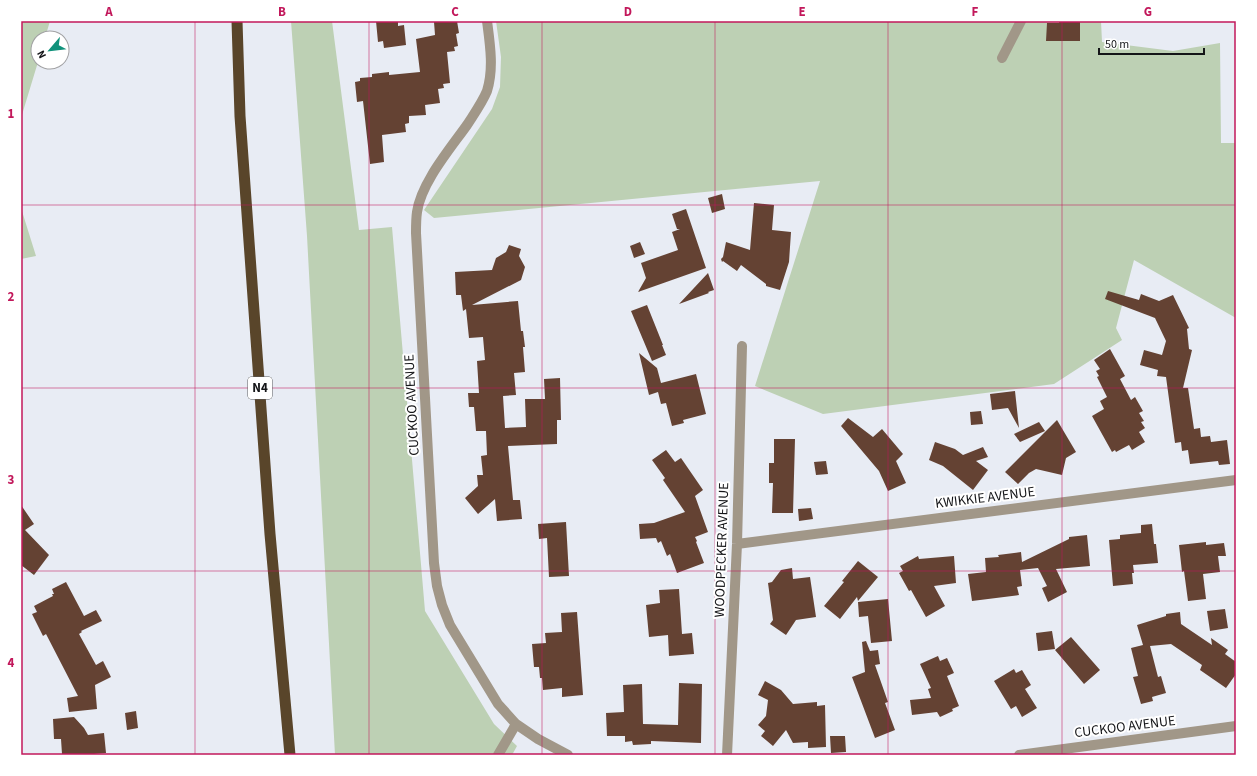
<svg xmlns="http://www.w3.org/2000/svg" width="1257" height="776" font-family="'Source Sans 3',sans-serif">
	<style>
		.green { fill: #bdd0b4 }
		.building { fill: #644233 }
		.lines { fill: none; stroke-linecap: round; stroke-linejoin: round }
		.minor { stroke: #a19788; stroke-width: 10 }
		.trunk { stroke: #59452a; stroke-width: 11 }
		.grid { fill: none; stroke: #c2185b; stroke-width: 1; stroke-opacity: 0.55 }
		.labels { text-anchor: middle; dominant-baseline: central; stroke-width: 4; stroke-linejoin: round; paint-order: stroke }
		.shield { fill: #fff; stroke: #5a5b5d; stroke-width: 1 }
		.shield-label { font-size: 13px; font-weight: bold; fill: #141518 }
		.street-label { font-size: 14px; fill: #141518; stroke: #fff }
		.neatline { fill: none; stroke: #c2185b; stroke-width: 1.5 }
		.grid-label { font-size: 13px; text-anchor: middle; font-weight: bold; fill: #c2185b }
	</style>
	<rect width="100%" height="100%" fill="#e8ecf4"/>
	<path class="green" d="M21,21H50L45,38H38V62L21,118Z
		M291,21H332L359,230L392,227L425,611L494,724L517,746L512,755H335L307,236Z
		M496,21H1101L1102,42L1173,51L1220,43L1221,143H1236V318L1134,260L1116,328L1122,340L1054,384L823,414L755,386L820,181L434,218L424,210L492,109L500,87L501,57Z
		M21,208L36,256L21,259Z"/>
	<path class="building" d="M376,21H398V26L404,25L406,45L384,48L383,41L378,42Z
		M440,21H457L459,33L456,34L458,46L454,47L455,51L447,52L450,83L443,84L444,88L438,89L440,103L425,105L426,115L409,116V123L405,124L406,132L382,135L384,162L370,164L363,101L357,102L355,82L360,81V78L372,77V74L389,72V75L420,72L416,39L435,35L434,22Z
		M1059,21H1080V41H1046L1047,23H1059Z
		M722,194L725,209L712,213L708,198Z
		M754,203L774,205L772,230L791,232L789,262L780,290L766,286V284L741,265L737,271L723,261L722,262L721,259L723,257L726,242L750,250Z
		M686,209L706,268L638,292L646,278L641,263L678,250L672,232L680,229H677L672,214Z
		M640,242L645,254L634,258L630,246Z
		M509,245L521,249L519,256L525,267L521,280L472,305L518,301L521,331H523L525,347H523L525,372L514,373L516,395L503,396L505,428L526,427L525,399H545L544,379L560,378L561,420H557V444L508,446L513,500H520L522,519L497,521L495,499L478,514L465,498L478,486L477,475H483L481,456L487,455L486,431H476L474,407H469L468,393H479L477,361L485,360L483,337L469,338L466,309L463,311L461,295H456L455,272L492,270L496,258L506,252Z
		M708,273L714,290L708,292L709,293L679,304Z
		M1108,291L1139,300L1141,294L1159,301L1173,295L1189,328L1187,329L1189,349L1192,350L1183,388H1188L1194,429L1200,428L1201,437L1210,436L1211,442L1227,440L1230,464L1219,465L1218,461L1190,464L1188,450L1182,451L1181,442L1175,443L1166,377L1157,376L1158,370L1140,365L1144,350L1162,355L1166,341L1155,318L1105,299Z
		M647,305L663,345H662L666,355L652,361L631,311Z
		M1110,349L1125,376L1120,379L1131,400L1135,397L1143,411L1139,413L1144,421L1141,422L1145,428L1139,432L1145,442L1132,450L1129,445L1116,452L1115,450L1112,452L1092,416L1104,409L1100,401L1107,397L1097,377L1099,376L1096,371L1100,369L1094,360Z
		M639,353L657,368L661,383L696,374L706,414L683,420L684,423L672,426L666,403L661,404L658,392L649,395Z
		M1015,391L1019,428L1008,408L992,410L990,394Z
		M981,411L983,424L971,425L970,412Z
		M848,418L873,437L882,429L903,454L896,461L906,483L888,491L879,471L841,426Z
		M1057,420L1076,452L1066,458L1062,475L1036,469L1029,473L1018,484L1005,472Z
		M1039,422L1045,431L1020,442L1014,434Z
		M774,439H795L793,513H772L773,483H769V463H774Z
		M935,442L955,449L963,455L983,447L988,457L976,461L988,470L973,490L943,466L929,460Z
		M666,450L675,462L681,458L703,490L695,496L708,532L695,537L697,541L696,542L704,563L677,573L670,554L667,556L661,541L658,543L656,538L640,539L639,524L654,523L685,512L663,480L665,478L652,460Z
		M826,461L828,474L816,475L814,462Z
		M21,505L34,524L25,530L49,555L34,575L21,565Z
		M811,508L813,519L799,521L798,509Z
		M566,522L569,576L549,577L547,538L539,539L538,524Z
		M1152,524L1154,544H1156L1158,563L1133,565L1134,573H1132L1133,584L1113,586L1109,540L1120,539V535L1141,533V525Z
		M1087,535L1090,566L1056,569L1067,592L1048,602L1042,588L1047,586L1038,568L1020,570L1022,586L1017,587L1019,595L972,601L968,574L986,572L985,558L999,557L998,555L1021,552L1022,562L1069,539V537Z
		M1206,542V545L1224,543L1226,556H1218L1220,572L1203,574L1206,599L1188,601L1184,571L1182,572L1179,545Z
		M918,556L919,559L954,556L956,583L934,586L945,606L926,617L911,590L909,591L899,573L903,571L900,566Z
		M858,561L878,577L858,601L857,597L840,619L824,606L844,582L842,581Z
		M792,568L793,579L810,577L816,617L796,620L786,635L770,624L773,620L768,583L772,582L781,570Z
		M66,582L84,616L96,610L102,621L81,631L82,632L79,634L96,665L103,661L111,677L95,685L97,709L69,712L67,698L78,696L46,634L43,636L32,614L37,612L34,606L53,596L52,594H54L52,589Z
		M679,589L682,634L692,633L694,654L669,656L668,635L649,637L646,605L660,603L659,590Z
		M888,599L892,641L871,643L868,616L859,617L858,602Z
		M1225,609L1228,628L1210,631L1207,611Z
		M577,612L583,695L562,697V688L543,690L542,678H540L539,667H534L532,644L546,643L545,633L562,632L561,613Z
		M1180,612L1181,624L1212,645L1211,638L1228,650L1225,654L1236,662V674L1226,688L1200,670L1202,665L1171,644L1150,646L1158,677L1161,676L1166,693L1152,697L1153,701L1141,704L1133,677L1138,676L1131,648L1143,645L1137,625L1166,616V614Z
		M1052,631L1055,649L1038,651L1036,633Z
		M1071,637L1100,670L1084,684L1055,650Z
		M866,641L870,651L878,650L880,664L875,665L888,702L885,703L895,730L875,738L852,677L865,672L862,642Z
		M938,656L940,661L947,658L954,673L947,676L959,706L952,709L953,711L940,717L937,712L912,715L910,700L931,698L928,689L931,688L920,664Z
		M1014,669L1016,673L1022,670L1031,685L1025,689L1037,708L1022,717L1016,706L1011,709L994,681Z
		M765,681L781,690L793,704L817,702V706L825,705L826,747L808,748V742L793,743L786,730L773,746L761,736L765,731L758,725L766,716L768,700L758,695Z
		M679,683L702,684L701,743L651,741V744L633,745L632,741L625,742V736H607L606,713L624,712L623,685L642,684L643,724L678,725Z
		M136,711L138,728L127,730L125,713Z
		M74,717L84,728L88,735L104,733L106,753L82,755L62,754L61,739H54L53,719Z
		M830,736H845L846,752L831,753Z"/>
	<g class="lines">
		<path class="minor" d="M487,21C490,44 494,69 487,91C482,103 474,114 467,125C450,149 421,183 417,212C416,219 416,226 416,233L434,563L437,586L442,605L450,625L498,704L516,724L538,739L568,755
			M1002,58L1021,21
			M737,544L1236,480
			M498,755L516,724
			M727,755L737,544L742,346
			M1019,755L1236,726"/>
		<path class="trunk" d="M237,21L240,116L270,534L290,755"/>
	</g>
	<path class="grid" d="M195,21V755M369,21V755M542,21V755M715,21V755M888,21V755M1062,21V755M21,205H1236M21,388H1236M21,571H1236"/>
	<g class="labels">
		<rect class="shield" x="248" y="377" width="24" height="22" rx="3"/>
		<g class="shield-label">
			<text x="260" y="388">N4</text>
		</g>
		<g class="street-label">
			<text transform="translate(412 405) rotate(-93)">CUCKOO AVENUE</text>
			<text transform="translate(985 498) rotate(-7)">KWIKKIE AVENUE</text>
			<text transform="translate(722 550) rotate(-88)">WOODPECKER AVENUE</text>
			<text transform="translate(1125 727) rotate(-7)">CUCKOO AVENUE</text>
		</g>
	</g>
	<rect width="1257" height="776" fill="none" stroke="#ffffff" stroke-width="44"/>
	<g transform="translate(50 50) rotate(242)"><circle r="19" fill="#ffffff" stroke="#a1a1a3"/>
	<path d="M0-3L7 15L0 10L-7 15Z" fill="#0f917a"/>
	<text y="-6" font-size="11" font-weight="bold" text-anchor="middle" fill="#141518">N</text>
	</g>
	<path d="M1099 48v6h105v-6" fill="none" stroke="#141518" stroke-width="2"/>
	<text x="1105" y="48" font-size="12" fill="#141518" stroke="#ffffff" stroke-width="3" paint-order="stroke">50 m</text>
	<rect x="22" y="22" width="1213" height="732" class="neatline"/>
	<g class="grid-label">
		<text x="109" y="16">A</text>
		<text x="282" y="16">B</text>
		<text x="455" y="16">C</text>
		<text x="628" y="16">D</text>
		<text x="802" y="16">E</text>
		<text x="975" y="16">F</text>
		<text x="1148" y="16">G</text>
		<text x="11" y="118">1</text>
		<text x="11" y="301">2</text>
		<text x="11" y="484">3</text>
		<text x="11" y="667">4</text>
	</g>
</svg>
